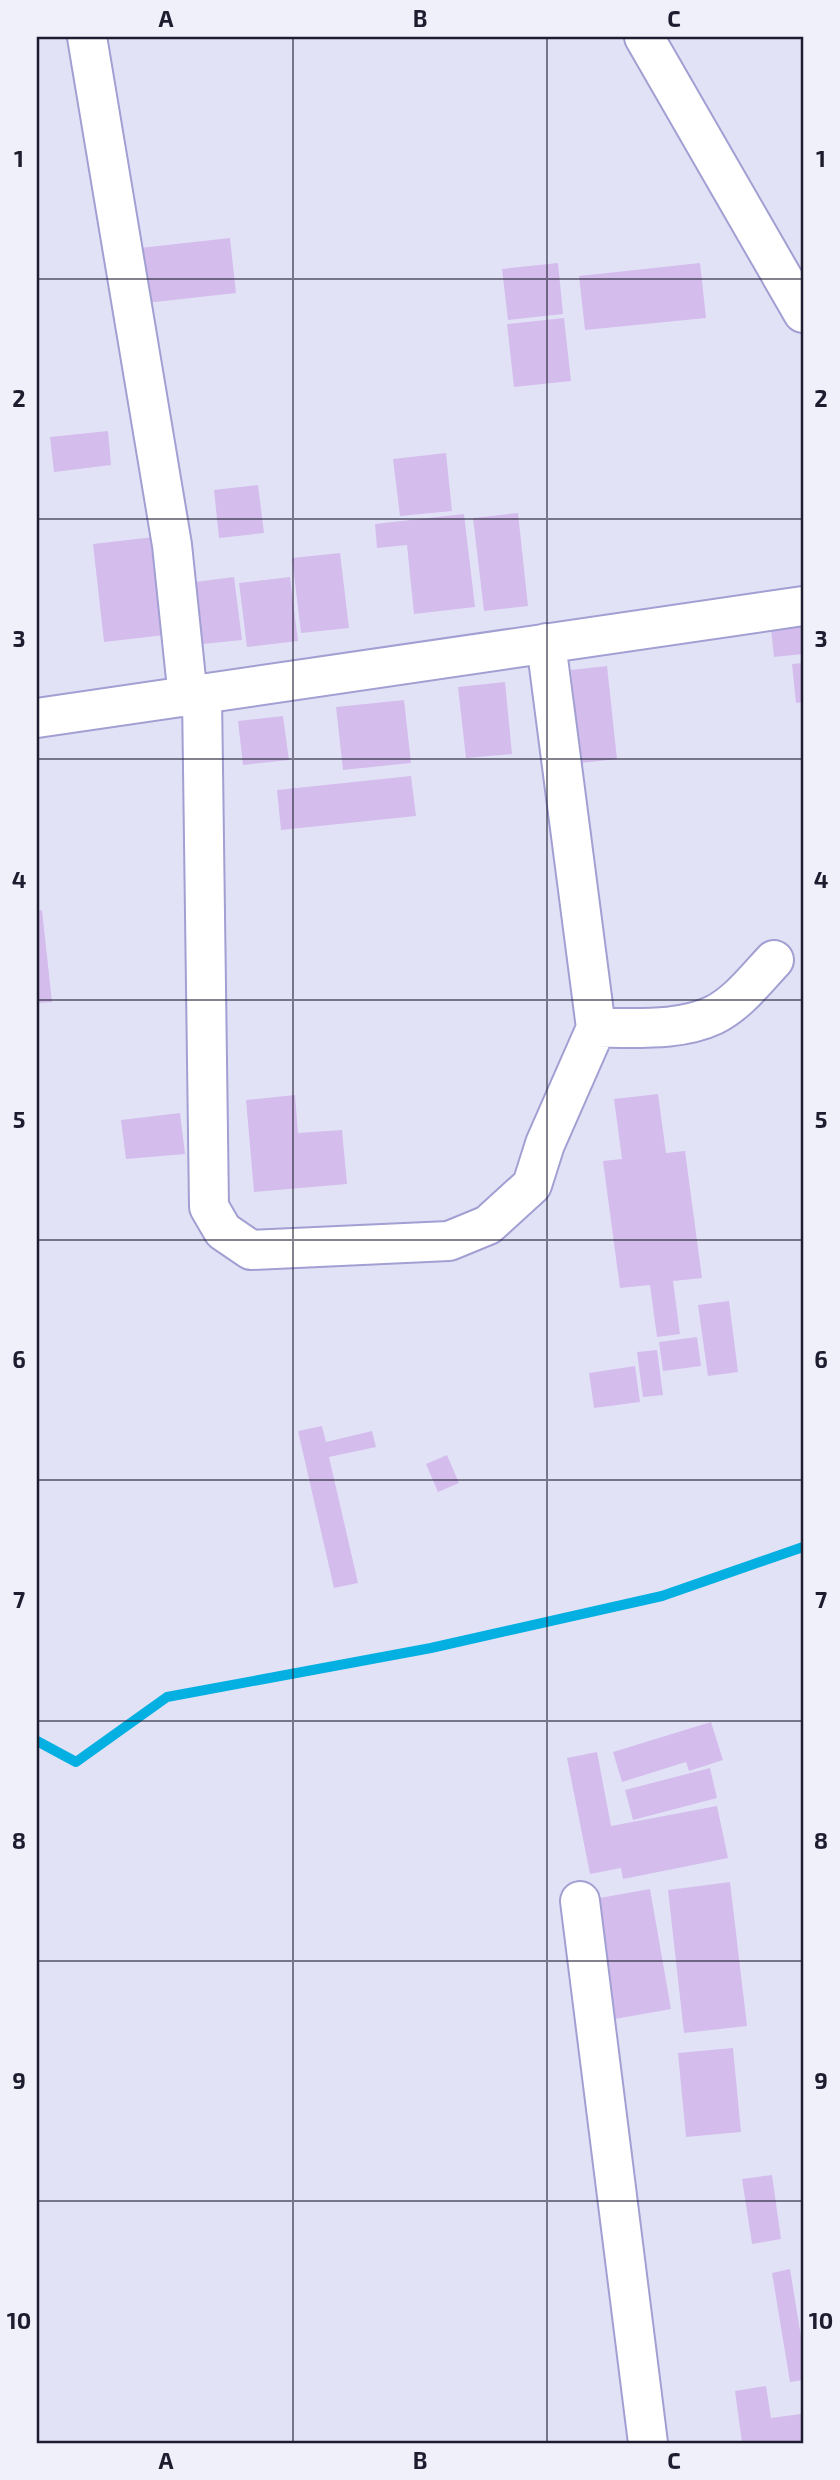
<svg xmlns="http://www.w3.org/2000/svg" width="840" height="2480" font-family="'Exo 2',sans-serif">
	<style>
		.lines { fill: none; stroke-linecap: round; stroke-linejoin: round }
		.stream { stroke: #04b0e2; stroke-width: 10 }
		.building { fill: #d4bced }
		.minor-casing { stroke: #a29fd2; stroke-width: 42 }
		.minor { stroke: #fff; stroke-width: 38 }
		.grid { fill: none; stroke: #1e1c2f; stroke-width: 2; stroke-opacity: 0.55 }
		.neatline { fill: none; stroke: #1e1c2f; stroke-width: 2.5 }
		.grid-label { font-size: 23px; text-anchor: middle; font-weight: bold; fill: #1e1c2f }
	</style>
	<rect width="100%" height="100%" fill="#e2e2f7"/>
	<g class="lines">
		<path class="stream" d="M37,1741L76,1762L167,1697L431,1648L662,1596L803,1547"/>
	</g>
	<path class="building" d="M230,238L236,293L146,303L140,248Z
		M558,263L563,314L508,320L502,269Z
		M700,263L706,318L585,330L579,276Z
		M564,318L571,381L514,387L507,324Z
		M108,431L111,465L54,472L50,437Z
		M446,453L452,511L400,516L393,459Z
		M258,485L264,533L219,538L214,490Z
		M518,513L528,606L484,611L473,518Z
		M464,514L475,607L414,614L407,545L377,548L375,524Z
		M154,537L165,635L104,642L93,544Z
		M340,553L349,628L301,633L292,558Z
		M234,577L242,640L203,644L195,582Z
		M290,577L298,641L247,647L239,583Z
		M803,617V654L774,657L770,620Z
		M803,663V702L796,703L792,664Z
		M607,666L617,759L581,763L571,670Z
		M505,682L512,754L466,758L458,687Z
		M404,700L411,763L343,770L336,707Z
		M283,716L289,760L243,765L238,721Z
		M411,776L416,816L281,830L277,790Z
		M42,910L52,1002L37,1003V911Z
		M658,1094L666,1153L685,1151L702,1278L673,1281L680,1334L657,1337L650,1285L620,1288L603,1161L622,1159L614,1099Z
		M295,1095L298,1133L342,1130L347,1184L254,1192L246,1100Z
		M180,1113L185,1154L126,1159L121,1120Z
		M729,1301L738,1372L708,1376L698,1305Z
		M697,1337L701,1366L663,1371L659,1342Z
		M657,1350L663,1395L643,1397L637,1352Z
		M635,1366L640,1402L594,1408L589,1373Z
		M322,1426L326,1442L372,1431L376,1447L329,1457L358,1583L334,1588L298,1431Z
		M447,1455L459,1483L438,1492L426,1464Z
		M711,1722L723,1760L689,1771L686,1762L622,1782L613,1752Z
		M597,1752L611,1826L717,1806L728,1858L623,1879L621,1868L590,1874L567,1758Z
		M710,1768L717,1798L633,1820L625,1790Z
		M730,1882L747,2026L684,2033L668,1890Z
		M650,1889L671,2009L615,2019L594,1899Z
		M733,2048L741,2132L686,2137L678,2053Z
		M772,2175L781,2239L752,2244L742,2179Z
		M790,2269L803,2349V2380L790,2382L772,2273Z
		M766,2386L771,2418L801,2414L803,2443H742L735,2391Z"/>
	<g class="lines">
		<defs>
			<path id="minor" d="M87,37L172,545L188,698
				M644,37L803,313
				M546,643L596,1028
				M202,695L209,1207L223,1231L251,1250L449,1241L488,1225L532,1185L545,1144L596,1028C634,1027 678,1032 714,1015C738,1003 756,979 774,960
				M37,718L803,606
				M580,1901L648,2443"/>
		</defs>
		<use href="#minor" class="minor-casing"/>
		<use href="#minor" class="minor"/>
	</g>
	<path class="grid" d="M293,37V2443M547,37V2443M37,279H803M37,519H803M37,759H803M37,1000H803M37,1240H803M37,1480H803M37,1721H803M37,1961H803M37,2201H803"/>
	<rect width="840" height="2480" fill="none" stroke="#f0f0fb" stroke-width="77"/>
	<rect x="38" y="38" width="764" height="2404" class="neatline"/>
	<g class="grid-label">
		<text x="166" y="27">A</text>
		<text x="420" y="27">B</text>
		<text x="674" y="27">C</text>
		<text x="19" y="167">1</text>
		<text x="821" y="167">1</text>
		<text x="19" y="407">2</text>
		<text x="821" y="407">2</text>
		<text x="19" y="647">3</text>
		<text x="821" y="647">3</text>
		<text x="19" y="888">4</text>
		<text x="821" y="888">4</text>
		<text x="19" y="1128">5</text>
		<text x="821" y="1128">5</text>
		<text x="19" y="1368">6</text>
		<text x="821" y="1368">6</text>
		<text x="19" y="1608">7</text>
		<text x="821" y="1608">7</text>
		<text x="19" y="1849">8</text>
		<text x="821" y="1849">8</text>
		<text x="19" y="2089">9</text>
		<text x="821" y="2089">9</text>
		<text x="19" y="2329">10</text>
		<text x="821" y="2329">10</text>
		<text x="166" y="2469">A</text>
		<text x="420" y="2469">B</text>
		<text x="674" y="2469">C</text>
	</g>
</svg>
